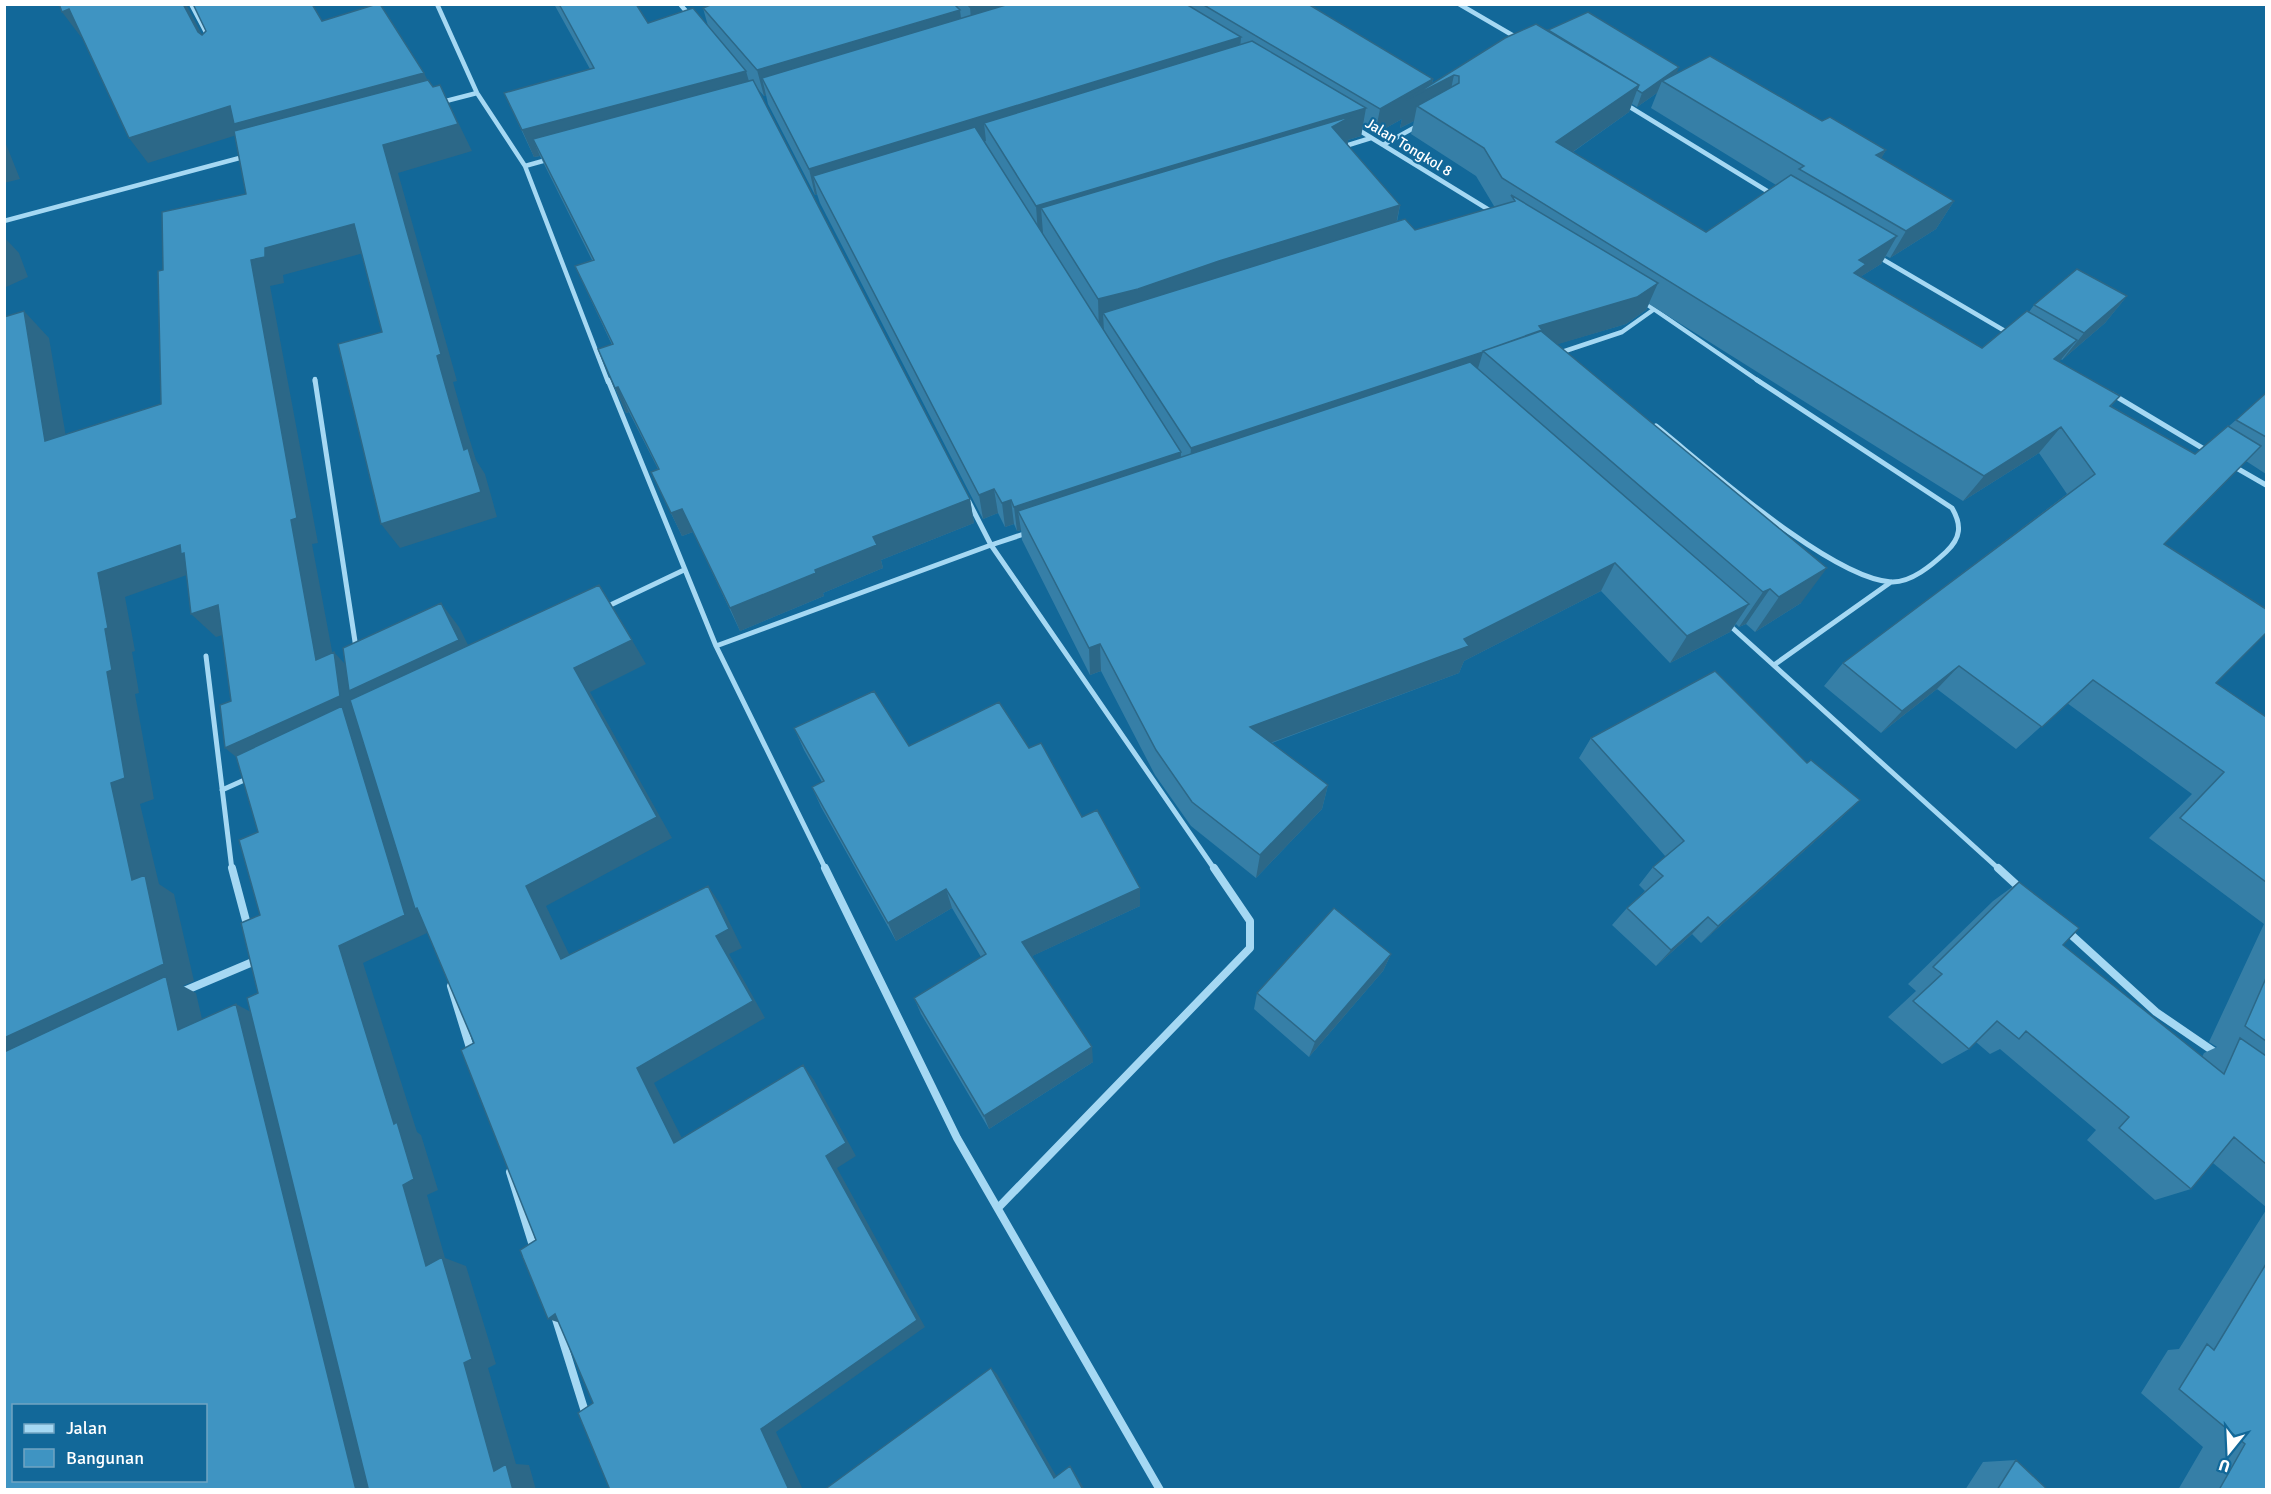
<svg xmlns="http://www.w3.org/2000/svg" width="2271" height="1494" font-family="Signika,sans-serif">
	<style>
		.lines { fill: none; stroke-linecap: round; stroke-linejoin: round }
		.street-far2 { stroke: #a5d8f3; stroke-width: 4.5 }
		.street-far1 { stroke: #a5d8f3; stroke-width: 5 }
		.street { stroke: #a5d8f3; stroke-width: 8 }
		.wall { fill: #367fa7; fill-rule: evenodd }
		.shaded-wall { fill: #2c6888 }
		.building { fill: #3f94c2; stroke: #2c6888; stroke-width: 1.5; fill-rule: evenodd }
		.labels { text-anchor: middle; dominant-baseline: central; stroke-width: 4.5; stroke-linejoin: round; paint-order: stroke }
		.far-street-label { font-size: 15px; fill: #fff; stroke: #126899 }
	</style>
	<rect width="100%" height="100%" fill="#126899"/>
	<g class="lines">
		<path class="street-far2" d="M191,4L209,38
			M437,4L477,93L525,166L608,382
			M680,4L691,17
			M1459,4L1519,39
			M442,102L477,93
			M1625,104L1772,194
			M1357,129L1494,213
			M1383,145L1419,125
			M1342,147L1371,138
			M525,166L550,159
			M4,221L247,156
			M1877,256L2010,334
			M1642,301L1760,382
			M1559,353L1622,332L1653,310
			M315,379V382"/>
		<path class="street-far1" d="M315,380L356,648
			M608,380L716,646L826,870
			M2112,394L2209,452
			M1656,426C1706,466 1830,578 1891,582C1911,583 1932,565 1946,552C1961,538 1962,525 1952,508L1757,380
			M2233,466L2266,485
			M1027,533L991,545L1215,870
			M604,608L684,570
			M1727,623L2000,870
			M716,646L991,545L968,500
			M206,656L232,870
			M1774,665L1891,582
			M222,790L251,777"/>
		<path class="street" d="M232,868L248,928
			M825,868L957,1138L1160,1490
			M1998,868L2022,890
			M2067,931L2156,1012L2216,1053
			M451,986L471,1051
			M184,991L255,961L254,958
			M510,1172L534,1249
			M998,1208L1250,948V921L1214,868
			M555,1316L586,1415"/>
	</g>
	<path class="wall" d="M554,4H636L648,23L708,26L703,8L713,4H1308L1433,79L1432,84L1548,30L1822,121L1886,150L1881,158L1954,201L1936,229L1890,258L1886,256L1881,264L1860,277L1982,348L2029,312L2034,305L2127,296L2105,323L2062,360L2061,359L2059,362L2120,396L2111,406L2195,454L2228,427L2266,393V474L2246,461L2164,544L2216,683L2266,717V1207L2213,1163L2191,1189L2155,1200L2087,1140L2096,1130L2000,1049L1990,1054L1976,1042L1969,1049L1942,1064L1888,1017L1916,991L1908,984L1993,901L2019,882L2063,945L2202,1057L2204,1053L2217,1047L2209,1042L2264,924L2149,838L2192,794L2067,703L2016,749L1937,689L1881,733L1824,686L1843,663L2067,494L2039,453L1963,501L1649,304L1646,310L1626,324L1557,344L1801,603L1755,632L1746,624L1739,627L1736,624L1730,632L1670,663L1601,591L1464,661L1459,673L1272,743L1328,785L1322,809L1256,878L1191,826L1155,775L1101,671L1090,675L1022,540L1021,530L1017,531L1014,524L1005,527L998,513L983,519L820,203L817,194L815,195L768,104L766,95L764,96L756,87L970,499L974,523L881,560L883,568L823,593L824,596L740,631L693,532L682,536L651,472L658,469L629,412L626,413L615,388L612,345L575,266L592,260L540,156L534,157L504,93L590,69ZM1657,93L1651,108L1776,185L1706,232L1573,152L1629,112L1632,104L1637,107ZM1402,119L1400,128L1414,121L1411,134L1476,176L1494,206L1496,207L1415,230L1397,222L1400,205L1348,145V140L1361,136L1363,127L1375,134Z
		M794,728L909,746L1029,748L1082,817L1140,888V906L1032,956L1093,1062L989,1129L921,1014L914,998L981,957L952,908L896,941L821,807L812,787L822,782L804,750Z
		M1591,738L1807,763L1860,800L1840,819L1701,943L1692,934L1656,966L1612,925L1627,908L1645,891L1639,885L1653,867L1666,857L1579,758Z
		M1391,954L1383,971L1309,1057L1254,1009L1257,993Z
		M2266,1210V1490H2178L2203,1447L2141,1393L2168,1350L2179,1349Z
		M2016,1460L2048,1490H1965L1983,1462Z"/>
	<path class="shaded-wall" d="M183,4H187V6L214,58L198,32Z
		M977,4H1063L972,32L970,7Z
		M69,9L88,35L81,37L62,12Z
		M960,10L963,35L762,78L766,95L764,96L757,70Z
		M1241,37L1239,62L984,123L986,141L822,193L813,176L817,194L815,195L809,169Z
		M1679,67L1674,81H1662L1657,93L1637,107L1642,93Z
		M746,71L754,99L533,139L540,156L534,157L522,130Z
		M424,73L437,99L240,134L148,163L129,138L230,106Z
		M1454,75L1448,103L1417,106L1414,121L1400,128L1402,119L1375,134L1380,109L1433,79L1431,87Z
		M440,85L472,151L398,173L457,381L453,382L466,428L476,460L485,474L497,517L400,548L381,524L464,450L437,356L383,145Z
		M1639,85L1629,112L1547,170L1556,142Z
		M1366,108L1361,136L1348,140L1347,150L1041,208L1043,233L1038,234L1036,206Z
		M4,139L20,179L4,183Z
		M1886,150L1870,178L1876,155Z
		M1954,201L1936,229L1890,258L1906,231Z
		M1400,205L1393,239L1103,313L1104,331L1099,332L1098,299L1219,261Z
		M354,224L371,251L283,275L284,283L270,286L318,543L312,544L338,683L316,660L291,520L251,260L265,248Z
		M1897,236L1881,264L1857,279L1838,300L1859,260Z
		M4,237L19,253L28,277L4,288Z
		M1658,283L1646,310L1626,324L1535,351L1526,335L1539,326Z
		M2127,296L2105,323L2062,360L2084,333Z
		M24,311L49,338L71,466L45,441Z
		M2077,340L2055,367L2054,359Z
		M1483,352L1475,378L1189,474L1191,448Z
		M618,387L629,412L626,413L615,388Z
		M2061,427L2039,453L1963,501L1984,476Z
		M1181,452L1180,477L1018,511L1021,530L1017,531L1014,507Z
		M994,489L998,513L983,519L979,495Z
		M970,499L974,523L881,560L883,568L823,593L824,596L740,631L730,608L815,570L873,537Z
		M1011,500L1014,524L1005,527L1002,503Z
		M682,509L693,532L682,536L671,513Z
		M180,545L198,571L125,597L135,651L132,652L139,693L135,694L154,799L140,804L159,884L174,894L194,981L183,986L196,993L208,1045L4,1070V1038L132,880L111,783L107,672L105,629L98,573Z
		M1615,563L1601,591L1464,661L1459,673L1246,752L1250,727L1464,639Z
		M1827,568L1801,603L1755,632L1779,597Z
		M1770,589L1746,624L1739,627L1763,592Z
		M441,603L459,627L477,663L421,914L427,933L363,963L417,1132L421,1135L438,1190L427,1195L445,1258L466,1266L496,1364L488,1368L516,1464L529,1465L536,1490H513L494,1471L426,1266L403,1185L394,1124L251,769L225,748L334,652L355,675Z
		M1749,604L1730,632L1670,663L1687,636Z
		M218,605L242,629L216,637L191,614Z
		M632,640L646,664L590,692L672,838L546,906L580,977L561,959L526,886L574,668Z
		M1100,644L1101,671L1090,675L1089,648Z
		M1959,666L1937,689L1881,733L1902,711Z
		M1328,785L1322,809L1256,878L1260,855Z
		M1860,800L1840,819L1701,943L1718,926Z
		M708,886L721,905L742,948L729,954L765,1018L654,1083L691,1156L674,1143L637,1068L716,936Z
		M1140,888V906L1026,959L1022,942Z
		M946,889L952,908L896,941L888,923Z
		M1708,917L1692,934L1656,966L1671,950Z
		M1391,954L1383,971L1309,1057L1315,1042Z
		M236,1004L264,1019L385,1490H356Z
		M1092,1047L1093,1062L989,1129L984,1116Z
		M803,1065L814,1080L856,1156L837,1168L925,1327L776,1432L803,1490H789L761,1429L826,1156Z
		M555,1314L570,1326L548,1319Z
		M991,1368L997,1374L1058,1479L1054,1478Z
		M1070,1466L1072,1468L1085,1490H1083Z"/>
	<path class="building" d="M59,4H183L198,32L202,35L206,31L193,4H312L322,21L377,4H380L424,73L234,124L230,106L129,138L69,9L62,12Z
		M559,4H636L648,23L693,8L746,71L522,130L504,93L594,68Z
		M713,4H954L960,10L757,70L703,8Z
		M967,4H977L970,7Z
		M1009,4H1186L1241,37L809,169L762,78Z
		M1202,4H1308L1433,79L1380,109Z
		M1588,12L1679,67L1642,93L1637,90L1639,85L1548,30Z
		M1536,24L1639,85L1556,142L1706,232L1791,175L1897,236L1859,260L1866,264L1854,273L1982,348L2027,311L2077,340L2054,359L2120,396L2110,406L2195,454L2228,426L2261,446L2164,544L2266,609V633L2216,683L2266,717V882L2180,818L2224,772L2093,680L2042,727L1959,666L1902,711L1843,663L2095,474L2061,427L1984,476L1502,178L1484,148L1417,106L1459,83V76L1454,75L1406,100L1505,38Z
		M1252,41L1366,108L1036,206L984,123Z
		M1710,56L1822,121L1830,117L1886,150L1876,155L1954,201L1906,231L1799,169L1804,166L1662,81Z
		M428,80L433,87L440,85L458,124L383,145L441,354L437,356L450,402L464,450L468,448L481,492L381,524L338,344L382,332L354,224L265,248V257L251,260L297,518L291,520L316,660L334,652L340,696L225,748L220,705L231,701L218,605L191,614L184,553L181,554L180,545L98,573L108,628L105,629L112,670L107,672L125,778L111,783L132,880L145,875L164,964L4,1038V317L24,311L45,441L161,404L158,271L163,270L162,212L246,194L234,131Z
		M753,80L970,499L873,537L877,545L815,570L816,573L730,608L682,509L671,513L651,472L659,469L618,387L615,388L598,349L613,344L575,266L594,260L533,139Z
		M1352,116L1332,127L1400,205L1219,261L1138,289L1098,299L1041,208Z
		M975,127L1181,452L1014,507L1011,500L1002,503L994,489L979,495L813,176Z
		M1511,195L1658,283L1637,297L1539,326L1542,330L1483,351V352L1191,448L1103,313L1405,219L1415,230L1515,201Z
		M2077,269L2127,296L2084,333L2034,305Z
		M1541,331L1827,568L1779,597L1770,589L1763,592L1483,351Z
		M1470,362L1749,604L1687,636L1615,563L1464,639L1469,646L1250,727L1328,785L1260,855L1192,802L1156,750L1100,644L1089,648L1018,511Z
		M2266,393V437L2236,420Z
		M599,585L632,640L574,668L657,817L526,886L561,959L708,886L729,929L716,936L753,1001L637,1068L674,1143L803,1065L846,1143L826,1156L917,1320L761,1429L789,1490H610L578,1413L593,1403L555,1314L548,1319L523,1258L520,1250L536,1240L461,1050L474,1043L417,908L415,909L350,700Z
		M441,603L459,640L349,691L343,648Z
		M1715,671L1807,763L1811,760L1860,800L1718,926L1708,917L1671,950L1627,908L1663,876L1653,867L1684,841L1591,738Z
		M874,691L909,746L999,702L1029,748L1041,743L1082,817L1097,810L1140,888L1022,942L1092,1047L984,1116L914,998L986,954L946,889L888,923L812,787L824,781L794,728Z
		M342,706L405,915L339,946L394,1124L397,1122L414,1179L403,1185L426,1266L442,1257L472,1359L464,1363L494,1471L506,1464L513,1490H367L368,1488L247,998L258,993L241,923L260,915L239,840L258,832L236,756Z
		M2019,882L2079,928L2063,945L2224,1074L2240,1038L2266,1056V1164L2234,1137L2191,1189L2119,1128L2129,1117L2026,1031L2019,1039L1997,1021L1969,1049L1913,1001L1942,974L1933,967Z
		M1334,908L1391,954L1315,1042L1257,993Z
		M166,976L178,1030L236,1004L356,1490H4V1052ZM14,1406H206V1480H14Z
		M2266,978V1041L2245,1026Z
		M2266,1264V1490H2219L2245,1444L2179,1389L2207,1344L2214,1350Z
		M991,1368L1054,1478L1070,1466L1083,1490H824Z
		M2016,1460L2048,1490H1997Z"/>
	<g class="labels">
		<g class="far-street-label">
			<text transform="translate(1409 147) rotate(31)">Jalan Tongkol 8</text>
		</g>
	</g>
	<rect width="2271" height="1494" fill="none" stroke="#ffffff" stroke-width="12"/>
	<rect x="12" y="1404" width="195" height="78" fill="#126899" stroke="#71a4c2" stroke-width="1.5"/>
	<rect x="24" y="1424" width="30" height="9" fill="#a5d8f3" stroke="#71a4c2" stroke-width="1.5"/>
	<text x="66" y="1434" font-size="18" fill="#ffffff">Jalan</text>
	<rect x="24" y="1449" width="30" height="18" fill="#3f94c2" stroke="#71a4c2" stroke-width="1.5"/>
	<text x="66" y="1464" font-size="18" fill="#ffffff">Bangunan</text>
	<g transform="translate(2229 1452) rotate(198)" stroke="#126899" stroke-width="4.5" paint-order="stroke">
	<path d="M0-4.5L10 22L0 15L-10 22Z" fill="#ffffff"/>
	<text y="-9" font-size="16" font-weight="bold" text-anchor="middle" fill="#ffffff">U</text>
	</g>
</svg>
